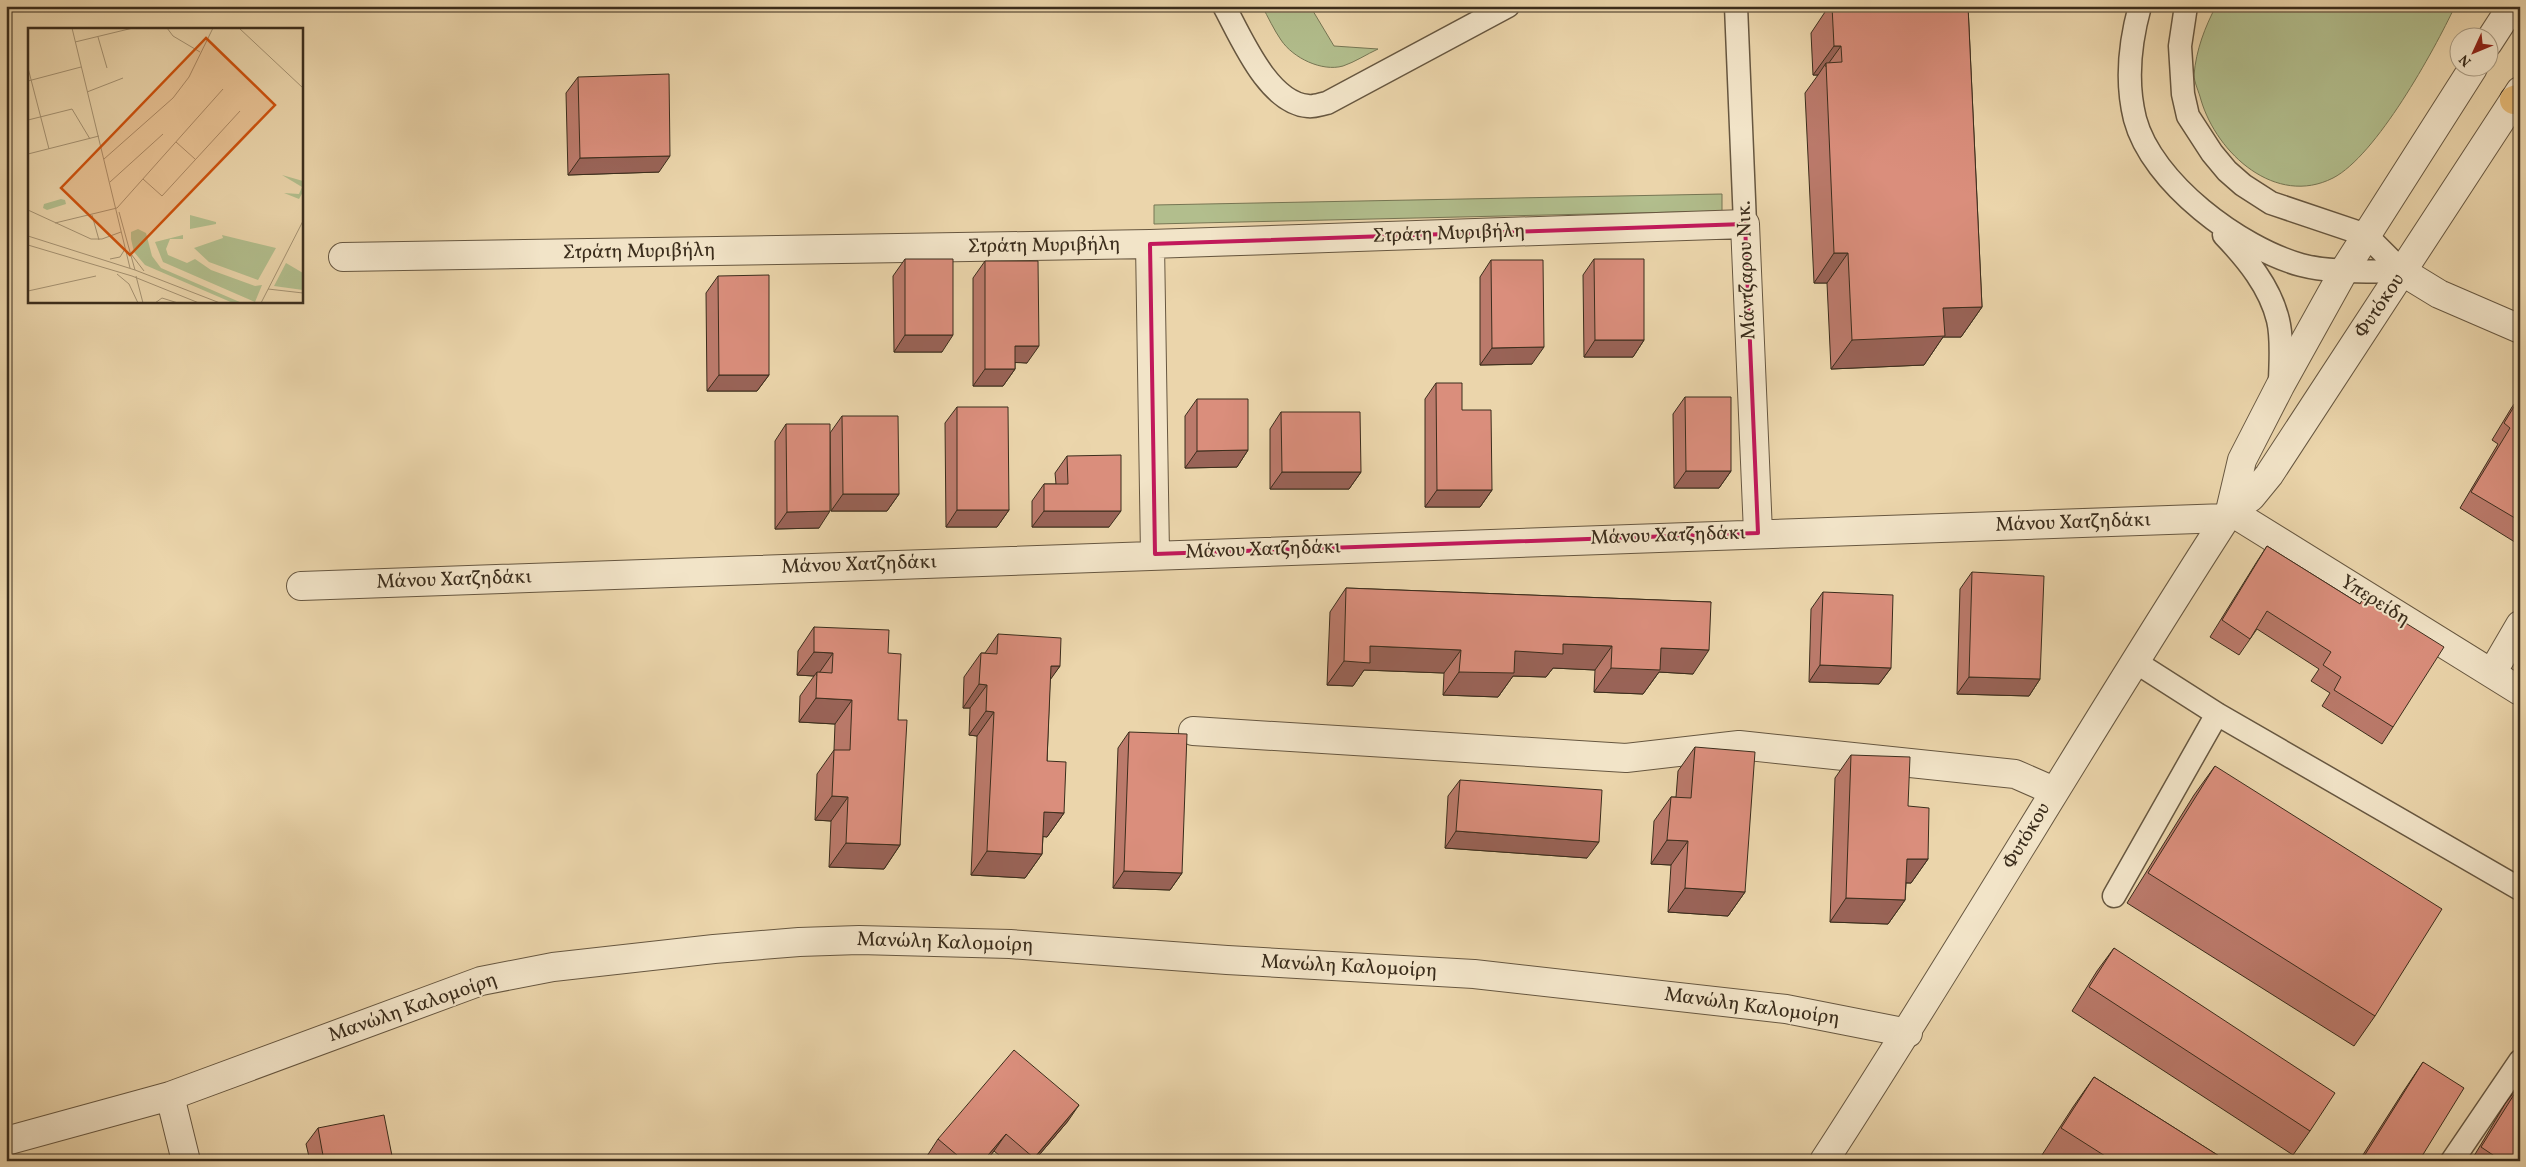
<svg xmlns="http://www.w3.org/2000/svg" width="2526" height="1167" font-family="Vollkorn,serif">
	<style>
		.green { fill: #b2be8d; stroke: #767654 }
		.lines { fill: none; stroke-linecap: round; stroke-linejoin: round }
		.service-casing { stroke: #675740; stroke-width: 25 }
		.minor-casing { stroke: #675740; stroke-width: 30 }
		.tertiary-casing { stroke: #675740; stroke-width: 30 }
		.primary-casing { stroke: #3b2d1c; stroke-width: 30 }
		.service { stroke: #f2e4c8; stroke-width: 22 }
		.minor { stroke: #f2e4c8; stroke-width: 28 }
		.tertiary { stroke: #f2e4c8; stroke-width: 28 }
		.primary { stroke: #e6ba76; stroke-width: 28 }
		.wall { fill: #bb7a6b; stroke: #3b2d1c }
		.shaded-wall { fill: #996357; stroke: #3b2d1c }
		.building { fill: #da8e7c; stroke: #3b2d1c }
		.marked { fill: none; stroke: #c2185b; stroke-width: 4; stroke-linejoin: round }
		.labels { text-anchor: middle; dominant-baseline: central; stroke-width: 4; stroke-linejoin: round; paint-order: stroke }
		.street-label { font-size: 20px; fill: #3b2d1c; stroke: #f2e4c8 }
		.inset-road { fill: none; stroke: #a59272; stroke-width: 1 }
		.view { fill: #ce520e; fill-opacity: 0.15; stroke: #ce520e; stroke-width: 2.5 }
		.inset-edge { fill: none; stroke: #3b2d1c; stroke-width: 2.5 }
	</style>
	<rect width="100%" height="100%" fill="#ebd5ab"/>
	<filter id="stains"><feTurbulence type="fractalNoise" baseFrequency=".004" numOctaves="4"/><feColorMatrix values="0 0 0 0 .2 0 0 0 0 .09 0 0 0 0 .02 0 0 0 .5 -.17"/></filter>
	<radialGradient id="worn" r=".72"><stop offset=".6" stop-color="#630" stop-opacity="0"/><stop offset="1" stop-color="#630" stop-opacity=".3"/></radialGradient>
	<path class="green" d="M1262,6H1310L1334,46L1378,49C1367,54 1355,62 1343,66C1322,72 1293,58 1281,40C1274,30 1268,17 1262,6Z
		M2216,6H2455C2434,51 2376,156 2333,178C2276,207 2217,154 2201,100C2199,92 2194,82 2194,75C2196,50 2205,27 2216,6Z
		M1722,194V211L1154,224V205Z"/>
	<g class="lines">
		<defs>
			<path id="service" d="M1224,6C1241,37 1268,103 1308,106C1314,107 1321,104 1327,103L1508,6
				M1736,6L1745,224
				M2140,6C2130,42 2126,83 2135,119C2152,183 2240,248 2301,265C2331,273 2372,271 2403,272
				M2186,6L2180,46L2183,94L2188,116L2212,153L2227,171L2243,185L2271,203L2366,235L2403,272
				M2224,235C2247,259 2270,287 2278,320C2283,341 2280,364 2280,386
				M2134,661L2217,714L2520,889
				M2114,896L2217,714
				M2452,1161L2520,1061"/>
			<path id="minor" d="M1150,244L1155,554
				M343,257L1150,244L1745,224L1758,533
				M2403,272L2439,294L2520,329
				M2230,511L2520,691
				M301,586L2226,518
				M2492,673L2520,625
				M1193,731L1626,758L1739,745L2015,774L2054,791
				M170,1096L186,1161
				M6,1141L170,1096L481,981L553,967L714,949L799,942L859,940L1010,944L1227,960L1474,974L1786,1009L1908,1033"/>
			<path id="tertiary" d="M2488,43L2512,6
				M2230,511L2251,497L2269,475L2520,91
				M1824,1161C1962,949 2089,730 2226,518L2230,511L2242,460L2280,386L2345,269L2473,68"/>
			<path id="primary" d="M2514,100L2520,98"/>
		</defs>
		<use href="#service" class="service-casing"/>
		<use href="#minor" class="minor-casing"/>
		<use href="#tertiary" class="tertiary-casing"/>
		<use href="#primary" class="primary-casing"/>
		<use href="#service" class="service"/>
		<use href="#minor" class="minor"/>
		<use href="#tertiary" class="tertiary"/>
		<use href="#primary" class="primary"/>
	</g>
	<path class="wall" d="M1829,6H1968L1982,307L1961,337H1943L1924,365L1831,369L1827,283H1814L1805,93L1818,75H1813L1811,33Z
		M578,77L659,172L568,175L566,93Z
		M905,259L942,352H894L893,276Z
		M1594,259L1644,340L1633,357H1584L1583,275Z
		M1491,260L1532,364L1480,365V277Z
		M985,261L1027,363L1015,362V369L1003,386H973V278Z
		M718,276L769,375L757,391H707L706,293Z
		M1436,383L1462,410L1492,490L1480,507H1425V399Z
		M2520,396V542L2518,544L2460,508L2498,444L2492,440L2512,407Z
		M1685,397L1731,471L1719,488H1674L1673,414Z
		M1197,399L1248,450L1237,467L1185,468V416Z
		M957,407L1009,510L997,527H946L945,423Z
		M1281,412L1361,472L1349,489H1270V429Z
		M842,416L899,494L887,511H831L830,433Z
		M786,424L819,528L775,529V441Z
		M1067,456L1109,527H1032V501L1044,484H1056L1055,473Z
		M2267,546L2360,604L2364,597L2393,727L2382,744L2322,706L2330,693L2311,681L2319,669L2257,629L2239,655L2210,637L2256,563Z
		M1972,572L2040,679L2029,696L1957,694L1960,589Z
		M1346,588L1711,602L1693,674L1659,672L1643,694L1594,692L1595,670L1553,668L1546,677L1513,676L1498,697L1443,695L1444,673L1364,670L1353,686L1327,685L1330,612Z
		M1823,592L1891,668L1879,684L1809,682L1811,609Z
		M814,627L888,653L898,720L900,845L884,869L829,867L831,821L815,820L817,774L834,750L835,724L799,722L800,696L814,676L797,675L798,651Z
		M998,634L1060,666L1050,679L1047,761L1064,813L1047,837L1043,836L1042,854L1025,878L971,875L977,736L969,735L970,708H963L964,677L981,653H985Z
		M1129,732L1182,873L1170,890L1113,888L1118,748Z
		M1695,747L1745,892L1728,916L1668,912L1671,865L1651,864L1654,821L1671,797H1676L1678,771Z
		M1851,755L1908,806L1928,859L1911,883H1906L1905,900L1888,924L1830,922L1835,778Z
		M2215,766L2375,1016L2354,1046L2127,903L2194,795Z
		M1460,780L1587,858L1445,848L1448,796Z
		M2114,948L2310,1131L2293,1155L2072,1011L2097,971Z
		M2423,1062L2419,1161H2359L2403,1092Z
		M2094,1077L2227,1161H2045L2040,1158L2073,1107Z
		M2520,1084V1161H2471L2505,1104Z
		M1068,1121L1034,1161H1006L994,1151L986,1161H932L927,1156L938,1139Z
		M318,1128L393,1161H310L306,1144Z"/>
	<path class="shaded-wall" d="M1834,46H1841L1826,67V63L1818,75H1813Z
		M670,156L659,172L568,175L580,158Z
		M1834,253H1848L1827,283H1814Z
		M1982,307L1961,337H1943L1924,365L1831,369L1852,340L1943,308Z
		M905,335H953L942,352H894Z
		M1595,340H1644L1633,357H1584Z
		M1015,346H1039L1027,363L1003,362Z
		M1544,347L1532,364L1480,365L1492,348Z
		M985,369H1015L1003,386H973Z
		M719,375H769L757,391H707Z
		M1248,450L1237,467L1185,468L1197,451Z
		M1686,471H1731L1719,488H1674Z
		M1282,472H1361L1349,489H1270Z
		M1437,490H1492L1480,507H1425Z
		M843,494H899L887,511H831Z
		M957,510H1009L997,527H946Z
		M830,511L819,528L775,529L787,512Z
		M1044,511H1121L1109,527H1032Z
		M1563,644L1612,646L1595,670L1553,668L1546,677L1513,676L1498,697L1443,695L1459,672L1515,651Z
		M1370,646L1461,650L1444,673L1364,670L1353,686L1327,685L1344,661Z
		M1661,648L1709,650L1693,674L1659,672L1643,694L1594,692L1611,668Z
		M814,652L833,653L817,676V672L814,676L797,675Z
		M1820,665L1891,668L1879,684L1809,682Z
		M1051,666H1060L1043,690Z
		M1969,677L2040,679L2029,696L1957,694Z
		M979,684L987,685L970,708H963Z
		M816,698L852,700L835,724L799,722Z
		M986,711L994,712L977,736L969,735Z
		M832,796L848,797L831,821L815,820Z
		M1044,812L1064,813L1047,837L1027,835Z
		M1456,831L1599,842L1587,858L1445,848Z
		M1667,840L1688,841L1671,865L1651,864Z
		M846,843L900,845L884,869L829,867Z
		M987,851L1042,854L1025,878L971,875Z
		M1907,859H1928L1911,883L1890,882Z
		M1124,871L1182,873L1170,890L1113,888Z
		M1685,888L1745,892L1728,916L1668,912Z
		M1846,898L1905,900L1888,924L1830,922Z
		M1079,1105L1068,1121L1034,1161H1032Z
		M1006,1134L994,1151L986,1161H983Z"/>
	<path class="building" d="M1832,6H1968L1982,307L1943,308L1945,336L1852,340L1848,253H1834L1826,63L1842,62L1841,46H1834Z
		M669,74L670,156L580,158L578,77Z
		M905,259H953V335H905Z
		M1594,259H1644V340H1595Z
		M1491,260H1543L1544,347L1492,348Z
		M985,261H1038L1039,346H1015V369H985Z
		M769,275V375H719L718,276Z
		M1436,383H1462V410H1491L1492,490H1437Z
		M1685,397H1731V471H1686Z
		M2520,397V521L2471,492L2510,428L2504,423Z
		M1197,399H1248V450L1197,451Z
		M957,407H1008L1009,510H957Z
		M1281,412H1360L1361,472H1282Z
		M842,416H898L899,494H843Z
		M786,424H830V511L787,512Z
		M1121,455V511H1044V484H1068L1067,456Z
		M2267,546L2360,604L2364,597L2444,647L2393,727L2334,690L2341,677L2323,665L2331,652L2267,611L2250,639L2222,620Z
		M1972,572L2044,576L2040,679L1969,677Z
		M1346,588L1711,602L1709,650L1661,648L1660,670L1611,668L1612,646L1563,644V654L1515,651L1514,673L1459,672L1461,650L1370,646V663L1344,661Z
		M1823,592L1893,595L1891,668L1820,665Z
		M814,627L889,630L888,653L901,654L898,720H907L900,845L846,843L848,797L832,796L834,750H850L852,700L816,698L817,672L832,673L833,653L814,652Z
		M998,634L1061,638L1060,666H1051L1047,761L1066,762L1064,813L1044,812L1042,854L987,851L994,712L986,711L987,685L979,684L981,653L997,654Z
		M1129,732L1187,734L1182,873L1124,871Z
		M1695,747L1755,752L1745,892L1685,888L1688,841L1667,840L1671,797L1691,798Z
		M1851,755L1910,757L1908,806L1929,808L1928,859H1907L1905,900L1846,898Z
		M2215,766L2442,909L2375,1016L2148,873Z
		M1460,780L1602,790L1599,842L1456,831Z
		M2114,948L2335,1093L2310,1131L2089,987Z
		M1014,1050L1079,1105L1034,1158L1006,1134L983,1161H964L938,1139Z
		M2423,1062L2464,1088L2419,1161H2361Z
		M2094,1077L2227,1161H2113L2061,1128Z
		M2520,1085V1161H2502L2481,1147Z
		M384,1115L393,1161H324L318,1128Z"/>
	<path class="marked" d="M1745,224L1758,533L1155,554L1150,244Z"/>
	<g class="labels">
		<g class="street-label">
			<text transform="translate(1449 234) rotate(-2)">Στράτη Μυριβήλη</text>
			<text transform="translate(1044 246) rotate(-1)">Στράτη Μυριβήλη</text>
			<text transform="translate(639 252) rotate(-1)">Στράτη Μυριβήλη</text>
			<text transform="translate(1747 270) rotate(-92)">Μάντζαρου Νικ.</text>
			<text transform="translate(2380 306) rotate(-56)">Φυτόκου</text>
			<text transform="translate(2073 523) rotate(-2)">Μάνου Χατζηδάκι</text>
			<text transform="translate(1668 536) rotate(-2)">Μάνου Χατζηδάκι</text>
			<text transform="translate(1263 550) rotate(-2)">Μάνου Χατζηδάκι</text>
			<text transform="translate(859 565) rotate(-2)">Μάνου Χατζηδάκι</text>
			<text transform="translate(454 580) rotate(-2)">Μάνου Χατζηδάκι</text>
			<text transform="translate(2375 601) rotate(32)">Υπερείδη</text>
			<text transform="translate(2027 836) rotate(-59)">Φυτόκου</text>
			<text transform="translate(945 943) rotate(2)">Μανώλη Καλομοίρη</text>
			<text transform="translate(1349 967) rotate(3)">Μανώλη Καλομοίρη</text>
			<text transform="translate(1752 1007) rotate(8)">Μανώλη Καλομοίρη</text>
			<text transform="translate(413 1008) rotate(-19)">Μανώλη Καλομοίρη</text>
		</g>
	</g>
	<g transform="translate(28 28)">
		<rect width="275" height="275" fill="#ebd5ab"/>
		<path d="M254,147L275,153V164L271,171L256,165L271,166L274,159ZM33,171L37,172L38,176L19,182L15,180L16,176ZM162,187L188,194V196L162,201ZM110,201L118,205L124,228L133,240L214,275H205L117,237L106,224L103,211V204ZM155,207V211H142L138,221L140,227L159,235L167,231L183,242L227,258L234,257L227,274L135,234L127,214ZM194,207L248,220L230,252L181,234L166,220L195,210ZM258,235L275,245V262L246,258Z" fill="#b2be8d"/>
		<path class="inset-road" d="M44,0L102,240M139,0L145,8L172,24M211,0L275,60M70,9L79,40M47,14L105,0M0,40L21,121M0,53L53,39M59,64L95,50M0,92L44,81L62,111M148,114L167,131M0,126L71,108M76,131L145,70L161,49L185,0M115,151L134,168L212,83M82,154L135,106M89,180L195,61M0,182L63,211H74L93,204M91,184L107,242M64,187L71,212M27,195L89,180M0,208L107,242L192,275M0,217L104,248L171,275M103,226L116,243M82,231L92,229L97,221M89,246L101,256L110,275M108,248L115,275M240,261L275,265M0,263L68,248M127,275L134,270L150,275M233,275L275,193"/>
		<path class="view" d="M178,10L247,77L102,227L33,160Z"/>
		<rect width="275" height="275" class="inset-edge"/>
	</g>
	<rect width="2526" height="1167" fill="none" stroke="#ebd5ab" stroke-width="25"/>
	<rect x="8" y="8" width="2511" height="1152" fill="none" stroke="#3b2d1c" stroke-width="2.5"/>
	<rect x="12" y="12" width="2501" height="1142" fill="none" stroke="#3b2d1c"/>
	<g transform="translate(2474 52) rotate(226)"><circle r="24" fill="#f2e4c8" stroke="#a99b83"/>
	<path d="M0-4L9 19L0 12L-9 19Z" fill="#8f2418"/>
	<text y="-8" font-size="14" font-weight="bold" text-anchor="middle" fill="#3b2d1c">N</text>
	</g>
	<rect width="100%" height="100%" filter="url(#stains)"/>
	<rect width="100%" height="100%" fill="url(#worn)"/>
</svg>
